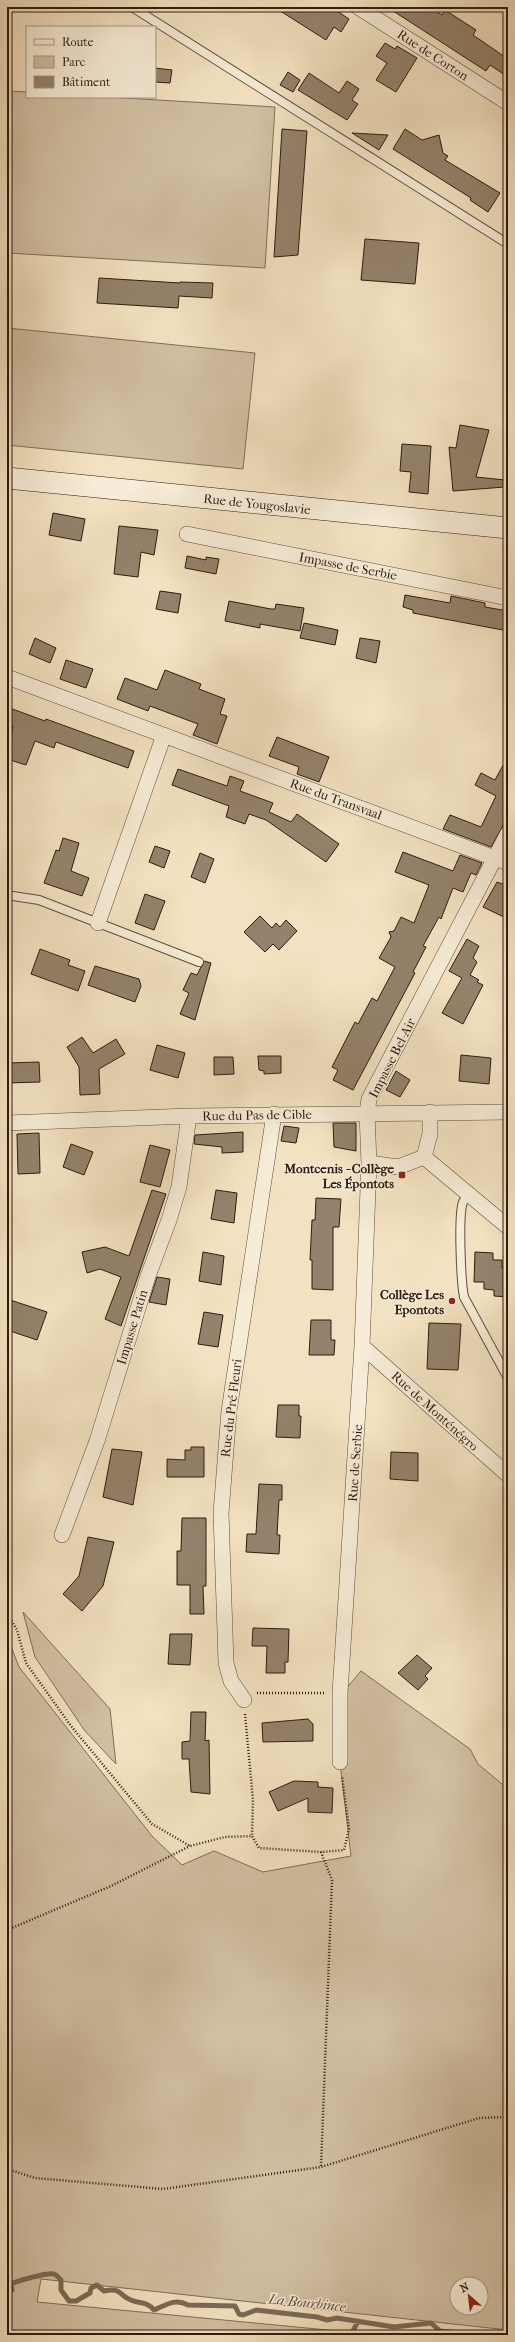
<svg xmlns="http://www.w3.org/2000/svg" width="515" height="2342" font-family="'IM FELL French Canon',serif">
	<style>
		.green { fill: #d2c0a3; stroke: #806e5a; fill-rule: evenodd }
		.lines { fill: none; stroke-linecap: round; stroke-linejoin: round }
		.stream { stroke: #7c6a56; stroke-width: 5 }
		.building { fill: #94826c; stroke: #2e1b10 }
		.service-casing { stroke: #5f4d3c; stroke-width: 10 }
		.minor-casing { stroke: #5f4d3c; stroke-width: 16 }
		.secondary-casing { stroke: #2e1b10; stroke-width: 22 }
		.path { stroke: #2e1b10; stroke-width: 2.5; stroke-dasharray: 1 2; stroke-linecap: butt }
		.service { stroke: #f7ecd7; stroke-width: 8 }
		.minor { stroke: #f7ecd7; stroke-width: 15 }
		.secondary { stroke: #f7ecd7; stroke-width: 21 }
		.poi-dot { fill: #8f2418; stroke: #f7ecd7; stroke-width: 1.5 }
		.labels { text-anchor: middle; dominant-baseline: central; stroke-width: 3; stroke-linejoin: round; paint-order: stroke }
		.street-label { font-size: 13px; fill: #2e1b10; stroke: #f7ecd7 }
		.poi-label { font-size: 13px; font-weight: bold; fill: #2e1b10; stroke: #f7ecd7; text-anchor: end }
		.water-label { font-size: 14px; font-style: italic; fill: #624f3f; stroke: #f7ecd7 }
	</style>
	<rect width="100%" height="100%" fill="#f3e2c1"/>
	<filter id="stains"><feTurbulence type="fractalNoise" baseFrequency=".005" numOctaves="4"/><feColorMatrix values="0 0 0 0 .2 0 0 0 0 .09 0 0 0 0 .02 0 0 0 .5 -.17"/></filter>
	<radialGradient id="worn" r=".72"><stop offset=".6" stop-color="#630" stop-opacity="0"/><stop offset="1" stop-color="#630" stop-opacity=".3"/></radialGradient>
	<path class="green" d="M7,91L27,92V97H108L275,107L265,268L7,253Z
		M7,328L255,353L243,469L7,445Z
		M23,1612L110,1709L116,1764L85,1731L35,1657Z
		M7,1636L19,1667L152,1836L182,1865L214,1851L263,1872L351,1856L333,1704L361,1671L470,1749L478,1764L508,1789V2330L41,2279L37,2302L379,2335H7ZM457,2284H481V2308H457Z"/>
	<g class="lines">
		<path class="stream" d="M7,2293L12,2290L11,2284C17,2281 48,2272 54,2274C57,2275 59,2278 61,2280V2290L69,2301H76L90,2293L91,2288L97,2285L104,2291C122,2287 118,2295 131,2300C140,2304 147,2301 154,2310C166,2305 175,2298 188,2305L235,2306L239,2314L243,2315L256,2310L317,2317L327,2320L337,2318L394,2327L431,2323L440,2331L481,2335
			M351,2335L358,2321"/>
	</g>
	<path class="building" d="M274,7H331L349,19L341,32L334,27L326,40Z
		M387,7H429L442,15L445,10L476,30L473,35L508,59V77L490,65L486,71Z
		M385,43L395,49L397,46L417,58L396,92L376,80L387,63L376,56Z
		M155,68L172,70L170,83L155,82Z
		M288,72L300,80L293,92L280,85Z
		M309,73L339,93L347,81L359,89L352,100L358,104L347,120L298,90Z
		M282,129L307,131L298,255L274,257Z
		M405,129L422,140L439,135L443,153L448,156L445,160L500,193L488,212L470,200L471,198L393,149Z
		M352,133L388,135L379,150Z
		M365,239L419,243L415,284L361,280Z
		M99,278L180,283V282L213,283L212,298L179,296L178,308L97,303Z
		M460,425L489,430L476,477L505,480V487L453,491L449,447L456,448Z
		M402,444L431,446L428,494L409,492L411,472L400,471Z
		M53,513L85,519L81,541L49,535Z
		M119,526L158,530L154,555L141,552L138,577L114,574Z
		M187,556L206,560V557L219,559L216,574L185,568Z
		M160,591L181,594L178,613L156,609Z
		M405,595L450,603L451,596L485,603V607L508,611V631L413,613V610L403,607Z
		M229,601L271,609H275L276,604L304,608L300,631L260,624V628L225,621Z
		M304,623L338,630L335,645L300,638Z
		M35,638L56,648L50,663L29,654Z
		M360,638L380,641L376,663L356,658Z
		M66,660L93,669L86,688L60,679Z
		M165,670L201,684L199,689L225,699L220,714L227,716L217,744L193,735L198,724L150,706L148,711L117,699L125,678L157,690Z
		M7,707L45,721L46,719L134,751L128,768L56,742L54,748L35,741L26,765L7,759L13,726L7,724Z
		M277,737L329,757L319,782L297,774L299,767L269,756Z
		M508,756V817L491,847L443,829L450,815L481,827L496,796L475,785L481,773L495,780Z
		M178,769L227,786L230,776L244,781L240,791L273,803L269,812L291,822L297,814L339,844L326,862L266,820L249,814L245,824L226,817L229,806L172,785Z
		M63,838L79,843L71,871L89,878L82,896L44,883L56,850L59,851Z
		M155,846L170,851L164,868L149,862Z
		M403,852L453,871L460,855L482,863L476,875L471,873L463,892L453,888L441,919L439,917L423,946L426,947L413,972L415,973L353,1090L333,1080L338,1070L332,1067L355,1022L358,1024L372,998L377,1001L395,967L379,958L391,937L389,932L394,931L401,917L414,923L429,885L395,872Z
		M200,853L214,859L205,883L191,877Z
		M497,882L508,886V919L483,907Z
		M145,894L165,901L154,930L135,923Z
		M260,916L272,928L276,923L280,927L286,920L297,931L279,950L273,944L265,952L244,932Z
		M467,939L479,946L473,958L477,962L470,975L479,980L477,982L483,985L463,1024L442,1013L462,978L449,971Z
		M40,949L70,960L68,965L85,971L78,991L31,974Z
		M204,961L211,963L195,1020L180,1014L189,993L183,990L191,973L197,975Z
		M95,966L139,979L141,986L135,1002L88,985Z
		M82,1037L93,1053L116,1039L125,1054L99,1069L100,1094L80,1095L79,1067L67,1047Z
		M157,1045L185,1053L178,1078L150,1070Z
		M461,1055L491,1058L489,1084L459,1081Z
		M258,1056H281V1073L264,1074V1071L259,1070Z
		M214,1057H233L234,1074L214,1075Z
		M39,1062L40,1082L7,1083V1063Z
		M396,1071L410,1080L400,1097L386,1090Z
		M333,1123H356V1151L334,1147Z
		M284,1126L299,1128L296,1143L281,1141Z
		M243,1132V1152L222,1153V1147L194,1144L195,1135Z
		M39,1133L40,1173L18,1174L17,1134Z
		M71,1144L93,1152L84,1175L63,1167Z
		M150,1145L170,1150L160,1187L140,1182Z
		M152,1190L166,1194L121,1326L105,1319L121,1277L100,1269L87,1273L82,1252L105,1247L129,1256Z
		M216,1190L237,1193L234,1223L211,1219Z
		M316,1198L341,1199L339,1227H333V1290L312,1289V1260H310L312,1220H315Z
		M203,1252L224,1256L221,1285L199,1281Z
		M475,1252L493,1253V1260H502V1268H508V1297L494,1296V1290L484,1289V1282H474Z
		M157,1277L170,1279L166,1305L149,1302Z
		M7,1299L47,1312L37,1340L7,1330Z
		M204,1312L223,1315L218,1347L198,1344Z
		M311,1320H331V1340H335L334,1355H309Z
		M429,1323L461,1324L458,1370L427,1369Z
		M278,1405H299V1416H301L300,1438L276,1437Z
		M191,1447H204V1477H167V1459L185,1460V1450H191Z
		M112,1449L142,1452L133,1505L103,1497Z
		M391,1452L418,1453V1481L390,1479Z
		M259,1484L282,1485V1500H279L277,1535H280L279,1554L246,1552L247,1534H256Z
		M182,1518H206V1586H203L204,1614H190V1585H177V1551H181Z
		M88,1537L114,1542L103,1586L82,1611L63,1594L79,1576Z
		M253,1628L289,1629L288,1662H285V1673H266L267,1646H252Z
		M170,1634H192L190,1665L168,1664Z
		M417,1655L432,1668L425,1676L428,1679L418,1690L398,1673Z
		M191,1712H206L205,1741L209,1740L210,1794L191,1792L189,1759H182V1742L190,1741Z
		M308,1719L313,1724V1741L263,1742L262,1723Z
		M294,1781L318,1782V1787L333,1788L332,1813L308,1812V1798L278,1811L269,1792Z"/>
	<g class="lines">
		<defs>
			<path id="service" d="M132,7L508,244
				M13,896L39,900L199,962
				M469,1194C467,1197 464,1200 463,1202C458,1215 461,1282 464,1297L508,1378"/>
			<path id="minor" d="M358,7L508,103
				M187,534L508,598
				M7,677L508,863
				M98,923L164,735
				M7,1123L189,1116L508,1112
				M424,1157L508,1227
				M424,1157L430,1134V1112
				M369,1163L398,1167L424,1157
				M362,1346L508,1475
				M62,1535L97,1441L148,1276L169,1220L179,1187L189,1116
				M244,1700L231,1681L226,1663L221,1513L229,1411L274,1114
				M340,1762V1693L362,1346L369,1163L367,1113L369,1099L508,833"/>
			<path id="secondary" d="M7,478L508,528"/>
		</defs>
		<use href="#service" class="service-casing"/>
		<use href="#minor" class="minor-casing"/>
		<use href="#secondary" class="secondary-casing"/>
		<path class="path" d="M7,1613L17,1630L26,1663L71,1726L152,1824L190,1846L225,1837L252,1836L259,1848L321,1852L344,1850L349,1829L342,1776
			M257,1693H326
			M245,1714L253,1800L252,1836
			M321,1852L332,1880L321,2167
			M7,1930L111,1886L190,1846
			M7,2169L35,2178L163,2189L321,2167L479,2118L504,2117L508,2120"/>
		<use href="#service" class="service"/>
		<use href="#minor" class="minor"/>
		<use href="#secondary" class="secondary"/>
	</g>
	<g class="poi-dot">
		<rect x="398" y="1171" width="8" height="8" rx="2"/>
		<circle cx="452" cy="1301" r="4"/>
	</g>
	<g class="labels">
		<g class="street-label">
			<text transform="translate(433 55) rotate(33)">Rue de Corton</text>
			<text transform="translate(257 504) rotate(6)">Rue de Yougoslavie</text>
			<text transform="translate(348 566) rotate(11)">Impasse de Serbie</text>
			<text transform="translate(336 799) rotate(20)">Rue du Transvaal</text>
			<text transform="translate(392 1058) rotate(-63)">Impasse Bel-Air</text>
			<text transform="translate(257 1115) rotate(-1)">Rue du Pas de Cible</text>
			<text transform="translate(132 1327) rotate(-73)">Impasse Patin</text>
			<text transform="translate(231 1408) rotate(-83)">Rue du Pré Fleuri</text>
			<text transform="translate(435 1411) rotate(42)">Rue de Monténégro</text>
			<text transform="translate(355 1463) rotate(-86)">Rue de Serbie</text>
		</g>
		<g class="poi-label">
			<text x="394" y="1168">Montcenis - Collège<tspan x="394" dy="15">Les Épontots</tspan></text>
			<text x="444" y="1294">Collège Les<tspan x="444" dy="15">Epontots</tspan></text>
		</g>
		<g class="water-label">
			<text transform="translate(307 2303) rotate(6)">La Bourbince</text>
		</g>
	</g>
	<rect width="515" height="2342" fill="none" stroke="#f3e2c1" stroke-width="24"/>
	<rect x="8" y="8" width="499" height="2326" fill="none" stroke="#2e1b10" stroke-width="2"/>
	<rect x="12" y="12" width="491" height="2318" fill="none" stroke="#2e1b10"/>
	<rect x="26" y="26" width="130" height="72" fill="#f7ecd7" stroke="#a79887"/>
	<rect x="34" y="39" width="20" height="6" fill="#f7ecd7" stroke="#a79887"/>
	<text x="62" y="46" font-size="12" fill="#2e1b10">Route</text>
	<rect x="34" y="56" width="20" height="12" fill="#d2c0a3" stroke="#a79887"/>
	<text x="62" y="66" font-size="12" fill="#2e1b10">Parc</text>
	<rect x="34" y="76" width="20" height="12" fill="#94826c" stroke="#a79887"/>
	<text x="62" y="86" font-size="12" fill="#2e1b10">Bâtiment</text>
	<g transform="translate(469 2296) rotate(332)"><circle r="19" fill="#f7ecd7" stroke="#a79887"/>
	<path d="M0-3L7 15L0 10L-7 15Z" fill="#8f2418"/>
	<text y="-6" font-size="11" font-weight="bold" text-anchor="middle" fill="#2e1b10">N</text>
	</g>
	<rect width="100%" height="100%" filter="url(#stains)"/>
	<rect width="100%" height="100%" fill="url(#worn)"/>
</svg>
